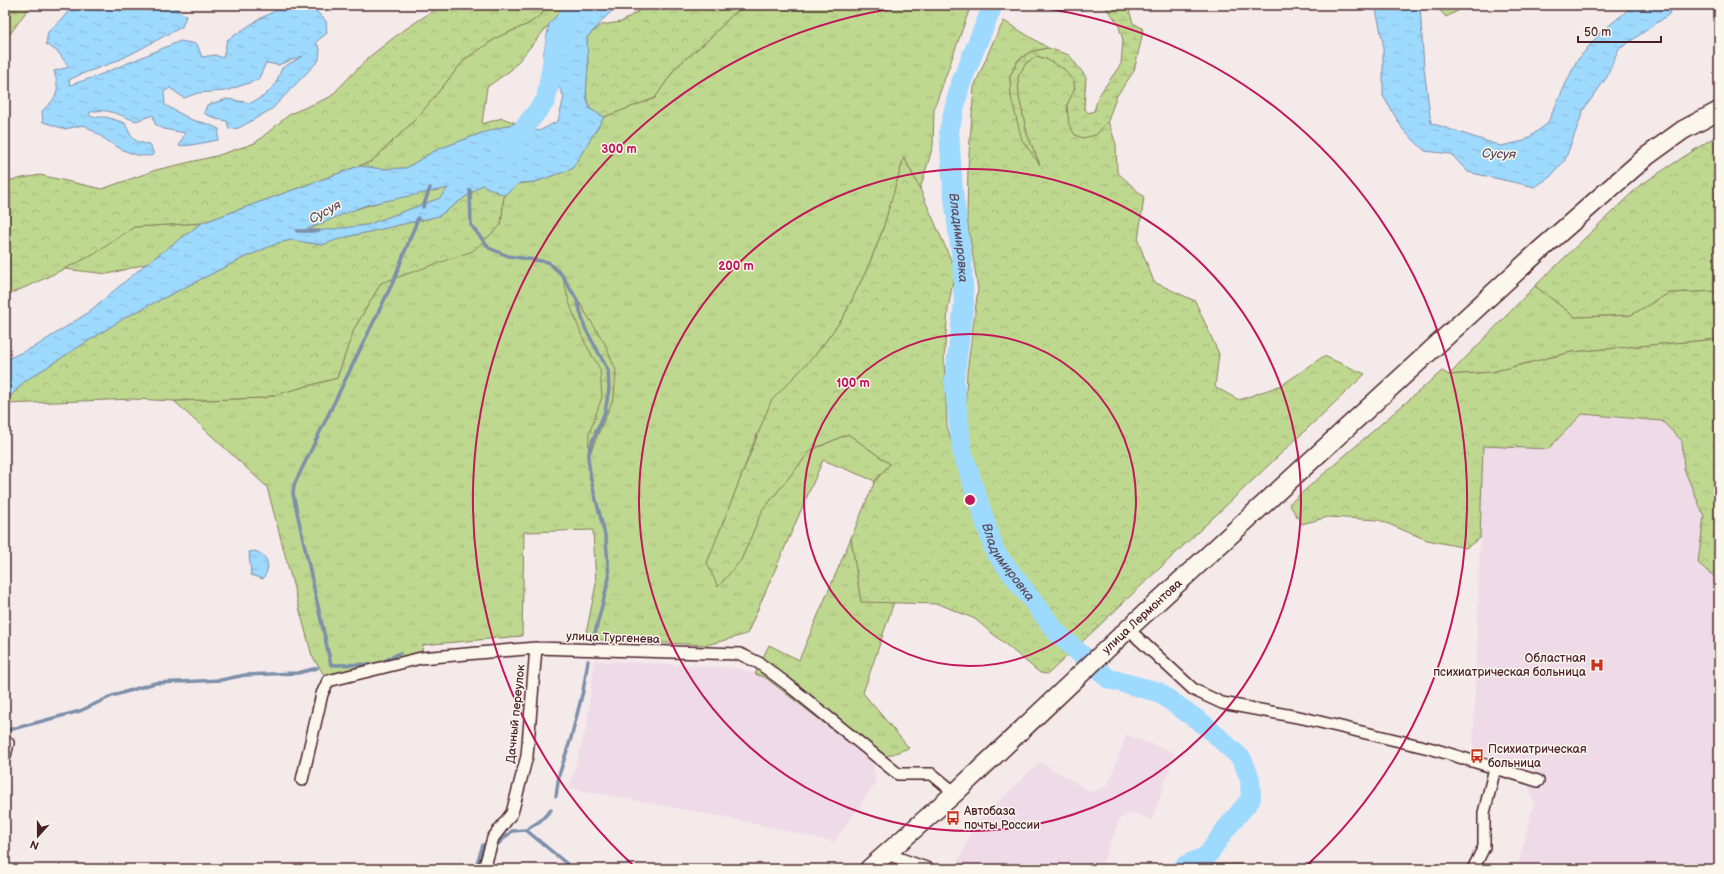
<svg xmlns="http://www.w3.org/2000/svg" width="1724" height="874" font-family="'Balsamiq Sans',sans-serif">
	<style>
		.built { fill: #eedbe7 }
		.grass { fill: url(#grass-tufts); stroke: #847c5d }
		.forest { fill: url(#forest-crowns); stroke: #847c5d }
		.wetland { fill: url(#wetland-marsh); stroke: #847c5d }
		.water { fill: url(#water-ripples); stroke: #7c8faa; fill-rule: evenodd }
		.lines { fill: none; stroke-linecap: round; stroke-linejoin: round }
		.stream { stroke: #7c8faa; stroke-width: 3.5 }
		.river { stroke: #9ed9fe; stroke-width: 20 }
		.minor-casing { stroke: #4a1f2b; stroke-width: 14 }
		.trunk-casing { stroke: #4a1f2b; stroke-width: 21 }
		.minor { stroke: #fbf7ec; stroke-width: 11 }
		.trunk { stroke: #fbf7ec; stroke-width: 18 }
		.ring { fill: none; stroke: #c2185b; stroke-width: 2 }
		.labels { text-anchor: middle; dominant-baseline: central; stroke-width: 3; stroke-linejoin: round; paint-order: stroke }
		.street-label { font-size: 12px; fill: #4a1f2b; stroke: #fbf7ec }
		.poi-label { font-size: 12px; fill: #4a1f2b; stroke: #fbf7ec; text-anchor: start }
		.water-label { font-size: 13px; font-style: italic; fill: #5f4e60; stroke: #fbf7ec }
		.centre { fill: #c2185b; stroke: #fbf7ec; stroke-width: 2 }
		.ring-label { font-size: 12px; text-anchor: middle; font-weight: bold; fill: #c2185b; stroke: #fbf7ec; stroke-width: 3; stroke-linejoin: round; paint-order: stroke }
	</style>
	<defs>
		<pattern id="grass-tufts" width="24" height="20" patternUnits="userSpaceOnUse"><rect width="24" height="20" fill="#bfd88f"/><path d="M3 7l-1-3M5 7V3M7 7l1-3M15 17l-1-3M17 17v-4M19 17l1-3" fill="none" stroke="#a6b97c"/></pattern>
		<pattern id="forest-crowns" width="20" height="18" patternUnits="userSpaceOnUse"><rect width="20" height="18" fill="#bfd88f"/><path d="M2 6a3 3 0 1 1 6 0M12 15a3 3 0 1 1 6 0" fill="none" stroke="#a6b97c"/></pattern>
		<pattern id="wetland-marsh" width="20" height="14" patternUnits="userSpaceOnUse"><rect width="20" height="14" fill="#bfd88f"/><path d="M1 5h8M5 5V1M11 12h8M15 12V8" fill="none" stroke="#a6b97c"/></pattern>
		<pattern id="water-ripples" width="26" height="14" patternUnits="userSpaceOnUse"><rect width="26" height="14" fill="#9ed9fe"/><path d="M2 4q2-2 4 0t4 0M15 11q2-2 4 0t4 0" fill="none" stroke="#8abada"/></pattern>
	</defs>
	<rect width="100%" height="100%" fill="#f5eaea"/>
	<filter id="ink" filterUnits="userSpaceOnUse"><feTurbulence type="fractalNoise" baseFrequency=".025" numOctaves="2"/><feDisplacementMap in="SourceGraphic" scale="8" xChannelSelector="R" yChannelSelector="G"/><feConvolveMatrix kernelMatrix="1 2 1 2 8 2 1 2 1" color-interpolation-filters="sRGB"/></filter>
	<g filter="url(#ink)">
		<path class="built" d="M1582,414L1662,421L1682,441L1684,469L1704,516L1698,563L1719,580V869H1517L1534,803L1528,785L1532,770L1473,750L1483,446L1548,449Z
			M594,660L738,668L766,678L873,761L876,783L834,842L724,817L569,788L587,725Z
			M1126,735L1175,753L1152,820L1134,813L1120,819L1100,869H955L975,823L1040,762L1092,792L1108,786Z"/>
		<path class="grass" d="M546,5H563V8L511,70L487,87L482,124L502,118L516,123L482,133L436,150L406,168L380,169L359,166L372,161L418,117L465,59L498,37L528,24L541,15Z
			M747,5H971L934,109L933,146L920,189L904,157L882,232L868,267L843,318L757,434L727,514L707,563L741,560L762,511L811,450L848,434L890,464L875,481L823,460L747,634L707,645L585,639L596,584L593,530L524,532L522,636L423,645L421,658L328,681L312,656L267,487L174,401L263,398L337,378L354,329L381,283L501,225L504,195L517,184L535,182L572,169L604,117L655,98L676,67L708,40L732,15Z
			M449,188L440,198L367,225L321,231H307C351,206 400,196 449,188Z
			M202,223L146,264L108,274L64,269L93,254L134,227Z
			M1535,286L1575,317L1631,315L1669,293L1719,291V339L1572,352L1492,372L1449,375Z
			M851,538L861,601L894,602L863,693L909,748L873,761L766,678L755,674L769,645L799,660Z"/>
		<path class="forest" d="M442,5H546L541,15L528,24L498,37L465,59L418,117L372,161L202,223L134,227L93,255L35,283L5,296V181L40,175L102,189L156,170L216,156L255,143L290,114L330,97L369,57L401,32Z
			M648,5H747L732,15L708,40L676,67L655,98L604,117L590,109L586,96L588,66L587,37L601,25L621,22Z
			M1435,5H1469L1446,17Z
			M1004,21L1048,48L1030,52L1018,60L1010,76L1011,97L1039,163L1027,134L1019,97L1018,77L1025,64L1037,56C1048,59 1079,73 1075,88C1074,94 1069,100 1067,105L1096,135L1108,121L1116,144L1117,172L1144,197L1138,241L1154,282L1195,301L1219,354L1215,387L1239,400L1282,385L1324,356L1365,374L1048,674L1040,673L975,619L939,604L861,602L851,538L875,481L890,464L848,434L811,450L762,511L741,560L718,587L707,563L771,401L816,354L843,318L868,267L882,232L904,157L920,189L955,269L948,309L944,358L947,426L962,481L967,372L978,289L967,219L968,168L974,87L993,42Z
			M1719,134V291L1669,293L1631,315L1575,317L1535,286L1639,186Z
			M482,185L504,195L501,225L473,251L381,283L354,329L337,378L263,398L174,401L133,399L5,404V402L25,381L126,317L243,258L278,243L291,240L322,245L338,239L439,216Z
			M1719,339V580L1698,563L1704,516L1684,469L1682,441L1662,421L1582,414L1548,449L1483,446L1480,538L1466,548L1427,540L1379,520L1328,517L1302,524L1289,504L1442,371L1449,375L1492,372L1572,352Z
			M1240,864L1246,869H1156L1160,866Z"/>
		<path class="wetland" d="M5,5H29L28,9L5,41Z
			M1104,5H1125L1128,7L1133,23L1142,28L1143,32L1134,71L1116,97L1108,121L1096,135L1083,138L1075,135L1069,125L1067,105L1075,88L1074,82L1064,69L1046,59L1037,56L1025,64L1018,77L1019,97L1027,134L1040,165L1022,140L1011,97L1010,76L1018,61L1030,52L1048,48L1069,55L1086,77L1084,108L1088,113L1094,111L1099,95L1121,64L1123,40L1118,23Z
			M562,275L604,342L616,370L614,397L588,458L589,434L602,397L600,369L584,341L570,305Z"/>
		<path class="water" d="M74,5H171L186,16L182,27C161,37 142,49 121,59C104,67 86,71 69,80L70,85L97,76L180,41L197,44L202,57L215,55L223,58L227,40L261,18L283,7L313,8L326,21L327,33L316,42L320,49L319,60L272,109L239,128L229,129L227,121L216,119L204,113L207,105L227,99L251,103L264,96L275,85L282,68L303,56L278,65L266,63L258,80L225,91L198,93L184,98L170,88L164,92L165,105L192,120L208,124L219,129L218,140L192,145L179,146L185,133L164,129L155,124L153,115L136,121C121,116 105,106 89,113L91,117H106L125,123C131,137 133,143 150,144L154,155C129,161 104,137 84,125L65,129L43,122L42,111C58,96 60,93 54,71L69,67L58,52L46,44L48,32L61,20Z
			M563,5H624C606,11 601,25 587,37L588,66L586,96L590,109L604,117L572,169L535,182L520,183L504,195L482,185L439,216L342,238L322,245L291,240L278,243L243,258L126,317L25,381L5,402V360L36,346L86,314L146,264L202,223L359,166L384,169L406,168L436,150L482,133L516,123L539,131L558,121L564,97L543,57L549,24L563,8ZM448,188L440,198L367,225L316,231H302L366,205Z
			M1375,5H1420L1424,68L1431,123L1501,146L1524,141L1547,124L1576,62L1600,33L1634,5H1675L1668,15L1618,50L1607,77L1584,109L1565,160L1550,177L1535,187L1468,172L1451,154L1425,151L1404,131L1383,96V42Z
			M255,551C269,556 271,567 263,579L251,575L249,552Z"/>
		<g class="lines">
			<path class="stream" d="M470,190L471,225L489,248L508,256L548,262L562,275L577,300L585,328L608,370L609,389L605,412L592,442L588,458L591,480L606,539L609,578L592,645
				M423,207L430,188
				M297,231H319
				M400,653L378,664L331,665L293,494L294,485L393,282L418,218
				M5,731L80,711L112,696L155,683L221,680L245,675L298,673L317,668
				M556,796L559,775L571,738L583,691L588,661
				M526,830L567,864V869
				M498,844L512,831L526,830L540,821L551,810
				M475,869L483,845"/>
			<g class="river">
				<path id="s1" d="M993,5L960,85L949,131L953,191L962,261L964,303L954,381L962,451L995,552L1058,634L1109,679L1158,692L1206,726L1242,759L1250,779L1251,799L1225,830L1207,856L1186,865L1182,869"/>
				<path d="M508,148L546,100L556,41L571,10L578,5"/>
			</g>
			<defs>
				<path id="minor" d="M1128,629L1194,690L1222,703L1303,718L1433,749L1538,781
					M5,756L8,743
					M302,780L322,694L328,681L421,658L536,648L740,654L759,663L787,684L898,774H932L955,793
					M887,854L929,869
					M484,869L493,838L512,813L527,756L536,648
					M1473,869L1484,847V813L1495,768"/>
				<g id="trunk">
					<path id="s2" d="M869,869L955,793L1128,629L1539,251L1647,156L1683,130L1719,111"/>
				</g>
			</defs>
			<use href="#minor" class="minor-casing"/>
			<use href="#trunk" class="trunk-casing"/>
			<use href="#minor" class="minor"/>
			<use href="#trunk" class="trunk"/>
		</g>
	</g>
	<g class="ring">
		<circle cx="970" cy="500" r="166"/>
		<circle cx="970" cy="500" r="331"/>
		<path d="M634 866A497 497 0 0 1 922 5M1018 5A497 497 0 0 1 1306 866"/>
	</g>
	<defs>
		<symbol id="hospital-bare" viewBox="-9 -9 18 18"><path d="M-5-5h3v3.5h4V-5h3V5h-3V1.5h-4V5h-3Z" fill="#c8321e" stroke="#fbf7ec" stroke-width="2.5" paint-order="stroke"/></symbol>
		<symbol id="bus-bare" viewBox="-9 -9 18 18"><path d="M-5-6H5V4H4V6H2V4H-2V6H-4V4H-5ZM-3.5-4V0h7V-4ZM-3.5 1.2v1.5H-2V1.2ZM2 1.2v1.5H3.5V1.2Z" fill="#c8321e" stroke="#fbf7ec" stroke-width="2.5" paint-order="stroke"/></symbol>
	</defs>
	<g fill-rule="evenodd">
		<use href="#hospital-bare" x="1587" y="655" width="20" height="20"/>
		<use href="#bus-bare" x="1467" y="746" width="20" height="20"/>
		<use href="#bus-bare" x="943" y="808" width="20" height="20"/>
	</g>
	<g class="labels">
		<g class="street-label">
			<text stroke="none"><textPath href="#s2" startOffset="372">улица Лермонтова</textPath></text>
			<text transform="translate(613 638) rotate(2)">улица Тургенева</text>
			<text transform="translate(516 714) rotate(-84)">Дачный переулок</text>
		</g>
		<g class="poi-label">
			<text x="1586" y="658" text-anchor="end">Областная<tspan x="1586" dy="14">психиатрическая больница</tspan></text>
			<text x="1488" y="749">Психиатрическая<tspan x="1488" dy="14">больница</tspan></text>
			<text x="964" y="811">Автобаза<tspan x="964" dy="14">почты России</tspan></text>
		</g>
		<g class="water-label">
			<text transform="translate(1499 154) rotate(2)">Сусуя</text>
			<text transform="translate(325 212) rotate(-29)">Сусуя</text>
			<text stroke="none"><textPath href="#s1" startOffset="241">Владимировка</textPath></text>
			<text stroke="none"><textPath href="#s1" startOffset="577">Владимировка</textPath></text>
		</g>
	</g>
	<circle cx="970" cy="500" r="6" class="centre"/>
	<g class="ring-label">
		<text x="619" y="153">300 m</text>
		<text x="736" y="270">200 m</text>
		<text x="853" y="387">100 m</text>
	</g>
	<rect width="1724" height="874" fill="none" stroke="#fbf7ec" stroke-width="20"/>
	<rect x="10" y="10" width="1704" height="854" fill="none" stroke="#4a1f2b" stroke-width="1.5" filter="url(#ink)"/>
	<g transform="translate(38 836) rotate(201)" stroke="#fbf7ec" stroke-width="3" paint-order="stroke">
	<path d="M0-3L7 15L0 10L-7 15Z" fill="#4a1f2b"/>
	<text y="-6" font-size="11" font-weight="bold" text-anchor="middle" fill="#4a1f2b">N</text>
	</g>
	<path d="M1578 36v6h83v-6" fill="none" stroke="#4a1f2b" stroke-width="2"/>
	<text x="1584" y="36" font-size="12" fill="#4a1f2b" stroke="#fbf7ec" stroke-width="3" paint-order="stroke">50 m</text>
</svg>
